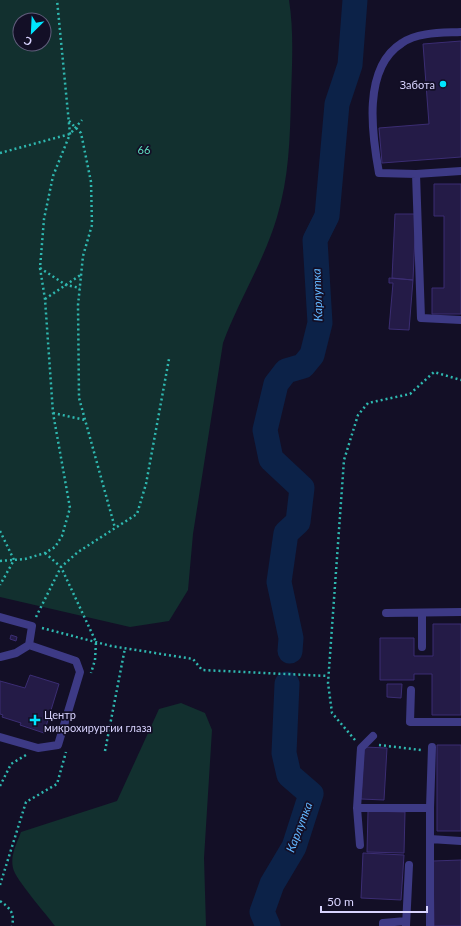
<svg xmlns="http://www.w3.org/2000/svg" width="461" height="926" font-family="Lato,sans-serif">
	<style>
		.green { fill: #12302f; fill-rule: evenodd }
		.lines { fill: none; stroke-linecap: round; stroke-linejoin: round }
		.river { stroke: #0c2248; stroke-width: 25 }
		.building { fill: #241b47; stroke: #3b2d73 }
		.path { stroke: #2fb8b0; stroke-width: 2.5; stroke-dasharray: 2 3; stroke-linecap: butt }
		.service { stroke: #3d3a85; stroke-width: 8 }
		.poi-dot { fill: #00e5ff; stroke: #130f26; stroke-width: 1.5 }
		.labels { text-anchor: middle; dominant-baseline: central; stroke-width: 3.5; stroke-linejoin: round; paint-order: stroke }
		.poi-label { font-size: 11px; fill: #d9d4ff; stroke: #130f26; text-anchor: end }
		.park-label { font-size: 11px; fill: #5fe0c0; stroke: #130f26 }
		.water-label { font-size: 12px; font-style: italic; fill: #62b6ff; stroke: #130f26 }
	</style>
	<rect width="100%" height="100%" fill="#130f26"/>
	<path class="green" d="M0,0H289C294,32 292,64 291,97C290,138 289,178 277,217C264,261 239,300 223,343L193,534L188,590L169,621L130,627L0,597ZM20,20H44V44H20Z
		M181,703L205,713L212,730L204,858L206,926H55C47,915 15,879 13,868C10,855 17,843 21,832L117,801L159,709Z"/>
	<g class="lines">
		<path class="river" d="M290,651L291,638L279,582L286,533L298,522L302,488L271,459L265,430L276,384L286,371L303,366L312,355L320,323L315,240L327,216L337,104L350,65L355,0
			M268,926L262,912L272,884L294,847L311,794L289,775L284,753L287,684"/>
	</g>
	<path class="building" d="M461,41V157L382,163L379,128L429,124L423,44Z
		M434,184H461V314H432V288H444V216H434Z
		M395,214H416L413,280L392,278Z
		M389,278L413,280L409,330L389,329L393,283H389Z
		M433,624H461V715H432V674H414V680H380V638H414V656H433Z
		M11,635L17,637L16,641L10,639Z
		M30,675L59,684L44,733L20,725L21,723L2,717L3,715L0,714V681L25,688Z
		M387,684H402L401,698L387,697Z
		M437,745H461V831H437Z
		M364,747L387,748L384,800L361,799Z
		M368,811L405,812L404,853L367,852Z
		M363,853L404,855L401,900L361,898Z
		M461,860V926H434L433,861Z"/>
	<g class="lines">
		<path class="path" d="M69,121L81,133L91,182L92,225L83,256L78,305L79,398L115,528
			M0,153L70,134L82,120
			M40,268L66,285L80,288
			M45,299L82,274
			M53,413L85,420
			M0,531L14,560L0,585
			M45,553L61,567L96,642L95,660L91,673
			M0,561L25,559L45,553L55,547L62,536L70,508L53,413L45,299L40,268L44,219L53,176L70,134L57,0
			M36,617L61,567L78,552L137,514L146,484L169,359
			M42,628L111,646L193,659L202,670L328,676
			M355,740L332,713L328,683L344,460L358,415L368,403L410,394L434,372L461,380
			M379,745L421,750
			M105,751L125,648
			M0,786L11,764L26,755
			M0,885L26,802L57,784L66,752
			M0,901C10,908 15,913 12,926"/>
		<path class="service" d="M461,171L416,174L421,318L461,320
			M416,174L379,173C372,135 362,68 402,43C418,32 442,33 461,32
			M386,613L461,612
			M0,617L32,626L29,645
			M422,647V613
			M0,657L16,653L29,645L76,661L80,672L58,745L38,748L0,737
			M411,690L410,722H461
			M373,736L361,748L357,808H430
			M357,808L360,845
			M430,839L461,841
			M383,926V923L406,921
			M406,926L409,865
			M430,926V808L432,747"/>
	</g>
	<g class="poi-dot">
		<circle cx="443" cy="84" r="4"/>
		<path d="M33 714h4v4h4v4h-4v4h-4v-4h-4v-4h4z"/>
	</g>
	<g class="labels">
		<g class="poi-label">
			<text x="435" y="84">Забота</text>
			<text x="44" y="714" text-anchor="start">Центр<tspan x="44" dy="13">микрохирургии глаза</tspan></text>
		</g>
		<g class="park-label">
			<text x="144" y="149">66</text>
		</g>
		<g class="water-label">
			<text transform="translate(317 295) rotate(-92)">Карлутка</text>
			<text transform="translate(299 827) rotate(-69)">Карлутка</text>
		</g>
	</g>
	<g transform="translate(32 32) rotate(204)"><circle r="19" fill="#130f26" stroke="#625e7d"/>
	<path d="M0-3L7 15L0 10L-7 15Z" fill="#00e5ff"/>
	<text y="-6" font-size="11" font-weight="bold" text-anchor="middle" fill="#d9d4ff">С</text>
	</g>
	<path d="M321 906v6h106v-6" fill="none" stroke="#d9d4ff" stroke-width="2"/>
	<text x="327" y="906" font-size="12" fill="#d9d4ff" stroke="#130f26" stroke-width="3" paint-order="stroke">50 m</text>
</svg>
